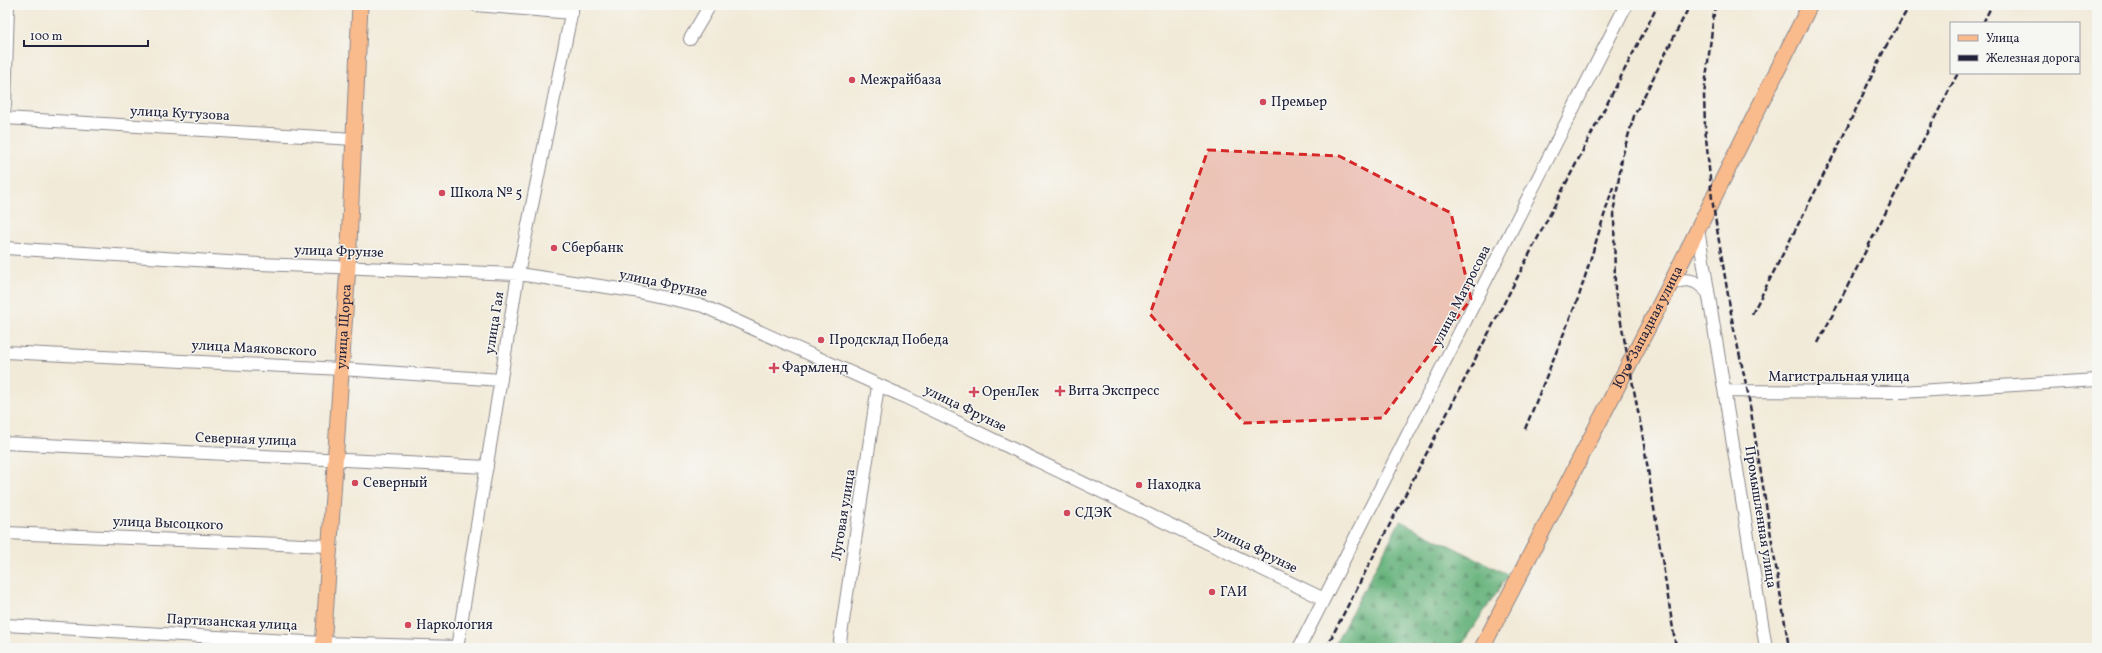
<svg xmlns="http://www.w3.org/2000/svg" width="2102" height="653" font-family="Vollkorn,serif">
	<style>
		.forest { fill: url(#forest-firs); stroke: #446a5c }
		.lines { fill: none; stroke-linecap: round; stroke-linejoin: round }
		.minor-casing { stroke: #8a868a; stroke-width: 14 }
		.major-casing { stroke: #8a868a; stroke-width: 17 }
		.minor { stroke: #fff; stroke-width: 12 }
		.major { stroke: #fabb8c; stroke-width: 15 }
		.rail { stroke: #22223b; stroke-width: 2.5; stroke-dasharray: 6 3; stroke-linecap: butt }
		.marked { fill: #d62828; fill-opacity: 0.2; stroke: #d62828; stroke-width: 3; stroke-dasharray: 8 5; stroke-linejoin: round }
		.poi-dot { fill: #d1495b; stroke: #f6f6f2; stroke-width: 1.5 }
		.labels { text-anchor: middle; dominant-baseline: central; stroke-width: 3; stroke-linejoin: round; paint-order: stroke }
		.poi-label { font-size: 14px; fill: #22223b; stroke: #f6f6f2; text-anchor: start }
		.street-label { font-size: 14px; fill: #22223b; stroke: #f6f6f2 }
	</style>
	<defs>
		<pattern id="forest-firs" width="22" height="20" patternUnits="userSpaceOnUse"><rect width="22" height="20" fill="#66b27c"/><path d="M5 1l3.5 6h-7zM16 11l3.5 6h-7z" fill="#549067"/></pattern>
	</defs>
	<rect width="100%" height="100%" fill="#f6f6f2"/>
	<filter id="ink" filterUnits="userSpaceOnUse"><feTurbulence type="fractalNoise" baseFrequency=".025" numOctaves="2"/><feDisplacementMap in="SourceGraphic" scale="8" xChannelSelector="R" yChannelSelector="G"/><feConvolveMatrix kernelMatrix="1 2 1 2 8 2 1 2 1" color-interpolation-filters="sRGB"/></filter>
	<filter id="wash" filterUnits="userSpaceOnUse"><feTurbulence type="fractalNoise" baseFrequency=".012" numOctaves="4" result="noise"/><feDisplacementMap in="SourceGraphic" scale="16" xChannelSelector="R" yChannelSelector="G"/><feGaussianBlur stdDeviation="0.9" result="paint"/><feColorMatrix in="noise" values="0 0 0 0 0 0 0 0 0 0 0 0 0 0 0 0 0 1.4 0 .05"/><feComposite in="paint" operator="in"/></filter>
	<g filter="url(#wash)">
		<rect width="100%" height="100%" fill="#f2ead8"/>
		<path class="forest" d="M1400,521L1509,575L1459,648H1333Z"/>
	</g>
	<g filter="url(#ink)">
		<g class="lines">
			<defs>
				<path id="minor" d="M476,5L572,13
					M690,39L710,5
					M5,106L8,5
					M5,118L354,139
					M1698,229L1766,648
					M5,248L259,264L518,274L634,291L703,306L905,397L1324,599
					M1670,285C1686,277 1696,279 1707,292
					M5,352L341,369L501,380
					M1725,391L1902,392L2097,380
					M5,443L487,467
					M5,533L329,546
					M5,625L323,643L457,647
					M457,648L518,274L573,5
					M839,648L878,386
					M1299,648L1626,5"/>
				<g id="major">
					<path id="s1" d="M323,648L348,266L360,5"/>
					<path id="s2" d="M1482,648L1670,285L1810,5"/>
				</g>
			</defs>
			<use href="#minor" class="minor-casing"/>
			<use href="#major" class="major-casing"/>
			<use href="#minor" class="minor"/>
			<use href="#major" class="major"/>
			<path class="rail" d="M1715,5L1704,95L1705,127L1712,199L1733,325L1748,393L1789,648
				M1983,23L1992,5
				M1622,159L1614,208L1615,291L1642,432L1676,648
				M1620,164L1634,116L1690,5
				M1752,314L1838,147L1885,48L1910,5
				M1818,343L1958,73
				M1525,429L1579,296L1613,187
				M1326,648L1658,5"/>
		</g>
	</g>
	<path class="marked" d="M1208,150L1339,156L1451,213L1471,299L1382,418L1244,423L1150,314Z"/>
	<g class="poi-dot">
		<circle cx="852" cy="80" r="4"/>
		<circle cx="1263" cy="102" r="4"/>
		<circle cx="442" cy="193" r="4"/>
		<circle cx="554" cy="248" r="4"/>
		<circle cx="821" cy="340" r="4"/>
		<path d="M772 362h4v4h4v4h-4v4h-4v-4h-4v-4h4z"/>
		<path d="M1058 385h4v4h4v4h-4v4h-4v-4h-4v-4h4z"/>
		<path d="M972 386h4v4h4v4h-4v4h-4v-4h-4v-4h4z"/>
		<circle cx="355" cy="483" r="4"/>
		<circle cx="1139" cy="485" r="4"/>
		<circle cx="1067" cy="513" r="4"/>
		<circle cx="1212" cy="592" r="4"/>
		<circle cx="408" cy="625" r="4"/>
	</g>
	<g class="labels">
		<g class="poi-label">
			<text x="860" y="80">Межрайбаза</text>
			<text x="1271" y="102">Премьер</text>
			<text x="450" y="193">Школа № 5</text>
			<text x="562" y="248">Сбербанк</text>
			<text x="829" y="340">Продсклад Победа</text>
			<text x="782" y="368">Фармленд</text>
			<text x="1068" y="391">Вита Экспресс</text>
			<text x="982" y="392">ОренЛек</text>
			<text x="363" y="483">Северный</text>
			<text x="1147" y="485">Находка</text>
			<text x="1075" y="513">СДЭК</text>
			<text x="1220" y="592">ГАИ</text>
			<text x="416" y="625">Наркология</text>
		</g>
		<g class="street-label">
			<text transform="translate(180 114) rotate(3)">улица Кутузова</text>
			<text transform="translate(339 252) rotate(2)">улица Фрунзе</text>
			<text transform="translate(663 284) rotate(12)">улица Фрунзе</text>
			<text transform="translate(1462 296) rotate(-63)">улица Матросова</text>
			<text transform="translate(495 323) rotate(-81)">улица Гая</text>
			<text stroke="none"><textPath href="#s1" startOffset="322">улица Щорса</textPath></text>
			<text stroke="none"><textPath href="#s2" startOffset="361">Юго-Западная улица</textPath></text>
			<text transform="translate(254 349) rotate(3)">улица Маяковского</text>
			<text x="1839" y="377">Магистральная улица</text>
			<text transform="translate(965 409) rotate(26)">улица Фрунзе</text>
			<text transform="translate(246 440) rotate(2)">Северная улица</text>
			<text transform="translate(844 515) rotate(-81)">Луговая улица</text>
			<text transform="translate(1760 517) rotate(81)">Промышленная улица</text>
			<text transform="translate(168 524) rotate(2)">улица Высоцкого</text>
			<text transform="translate(1256 550) rotate(26)">улица Фрунзе</text>
			<text transform="translate(232 623) rotate(3)">Партизанская улица</text>
		</g>
	</g>
	<rect width="2102" height="653" fill="none" stroke="#f6f6f2" stroke-width="20"/>
	<rect x="1950" y="22" width="130" height="52" fill="#f6f6f2" stroke="#a1a1a9"/>
	<rect x="1958" y="35" width="20" height="6" fill="#fabb8c" stroke="#a1a1a9"/>
	<text x="1986" y="42" font-size="12" fill="#22223b">Улица</text>
	<rect x="1958" y="55" width="20" height="6" fill="#22223b" stroke="#a1a1a9"/>
	<text x="1986" y="62" font-size="12" fill="#22223b">Железная дорога</text>
	<path d="M24 40v6h124v-6" fill="none" stroke="#22223b" stroke-width="2"/>
	<text x="30" y="40" font-size="12" fill="#22223b" stroke="#f6f6f2" stroke-width="3" paint-order="stroke">100 m</text>
</svg>
